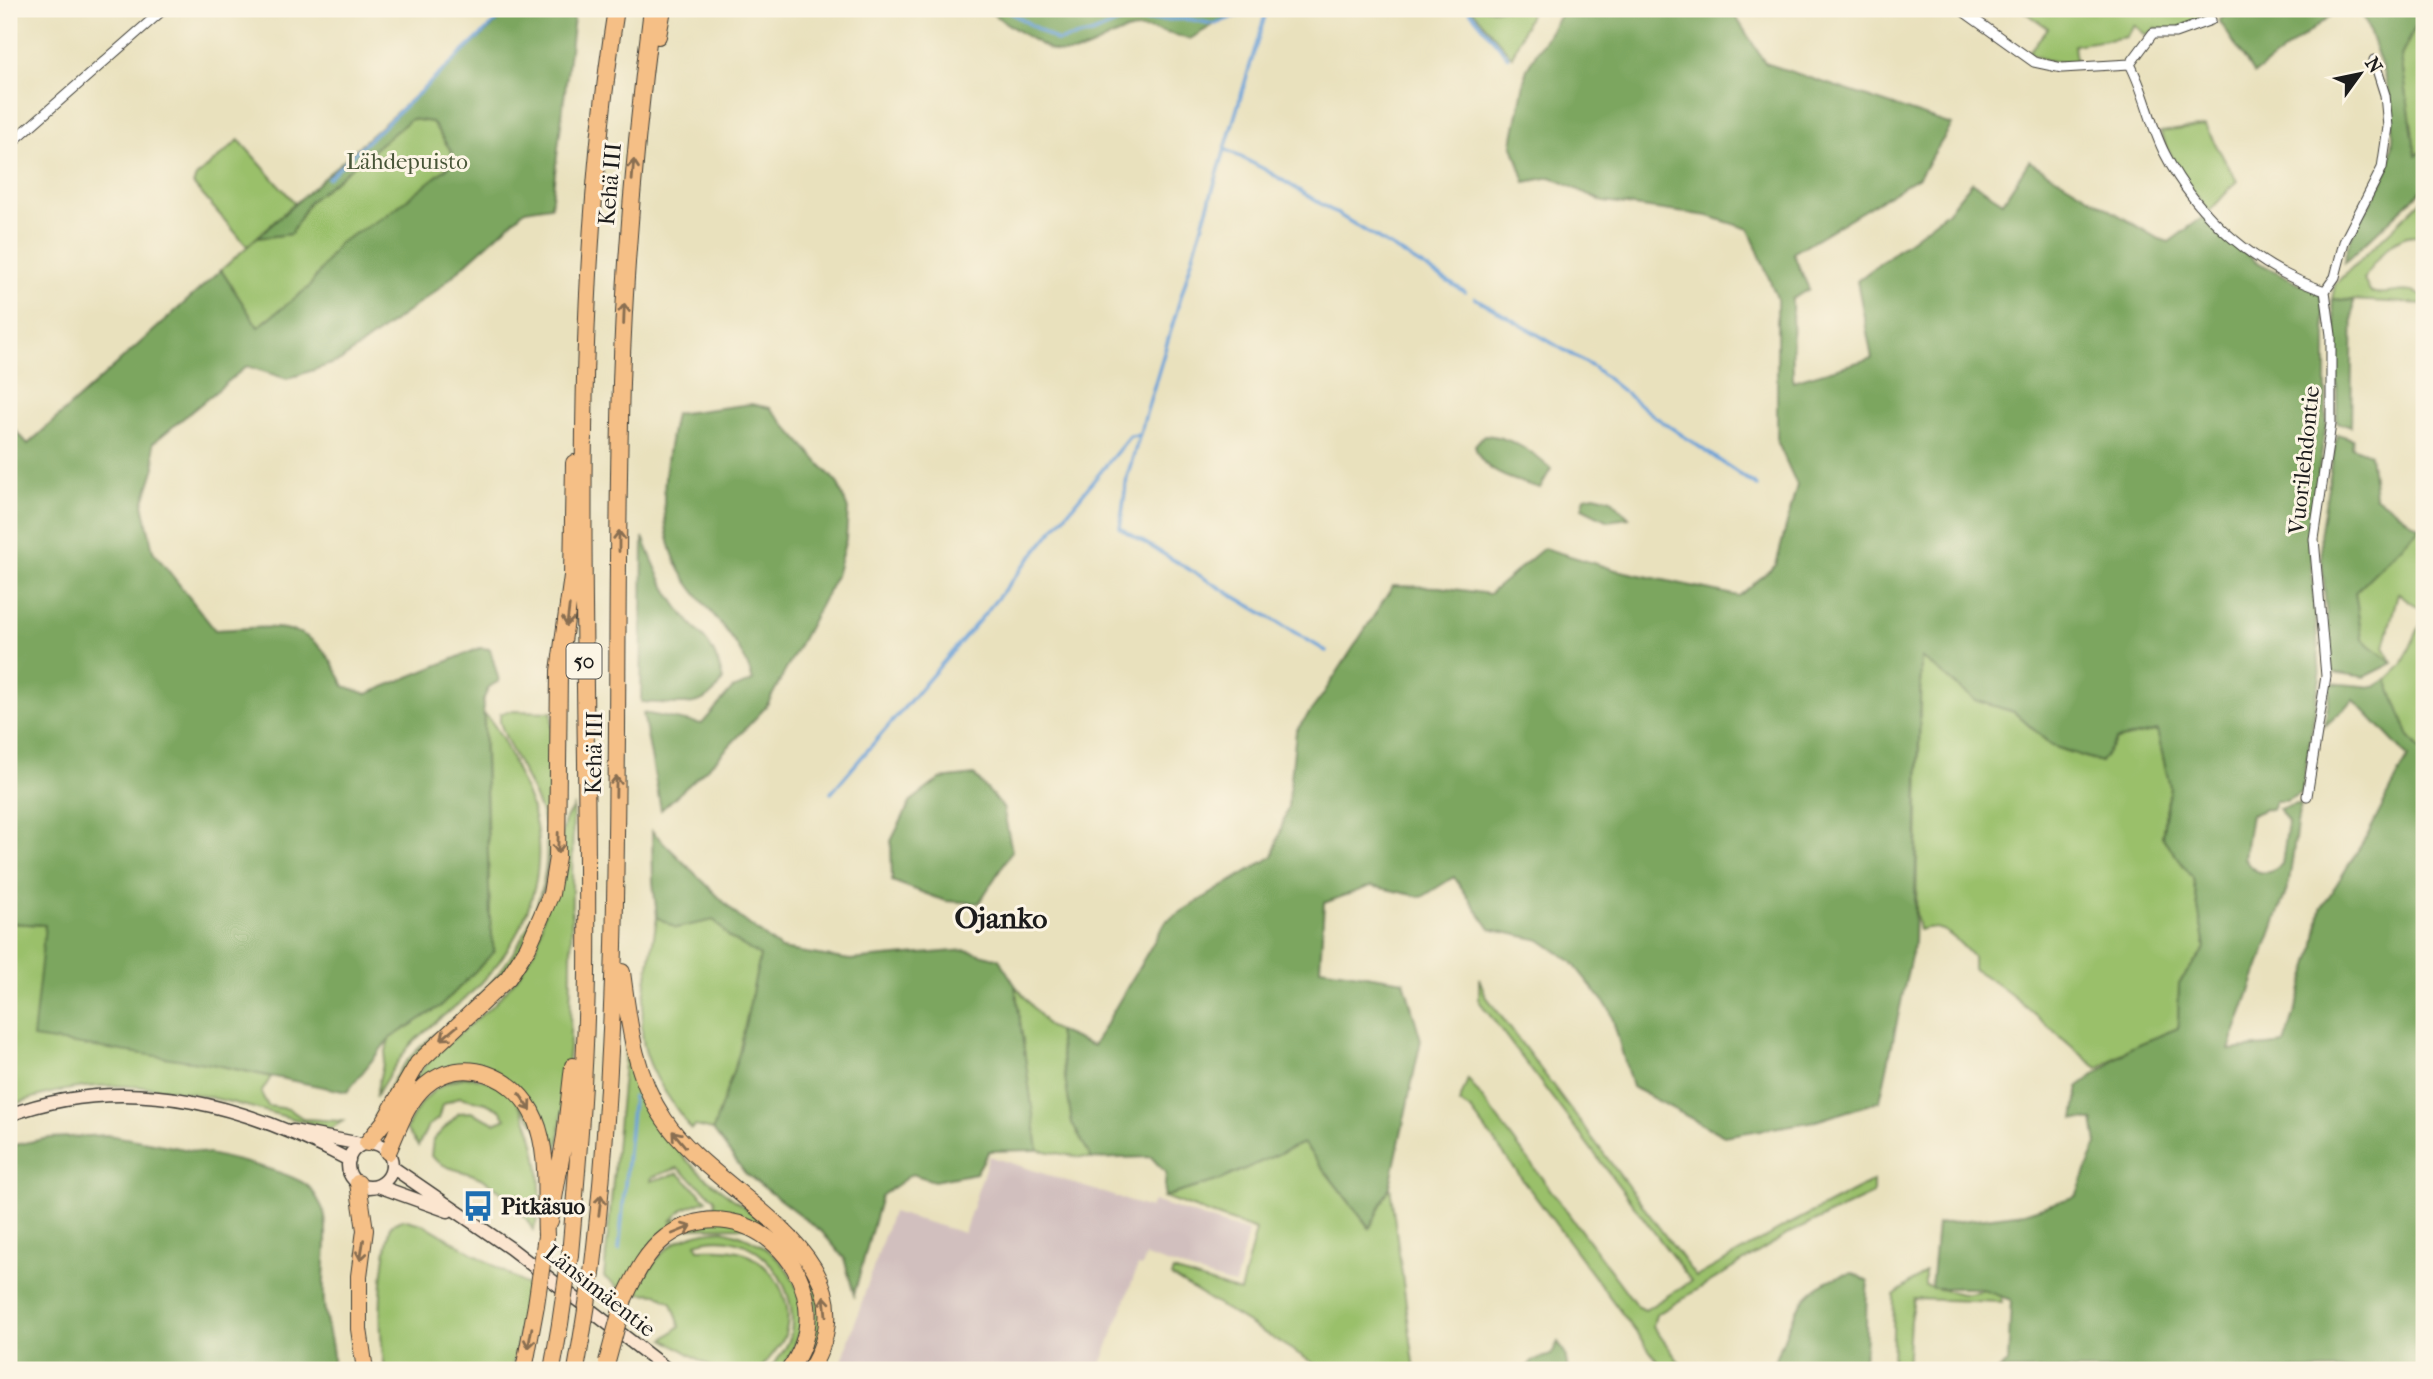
<svg xmlns="http://www.w3.org/2000/svg" width="2433" height="1379" font-family="'IM FELL French Canon',serif">
	<style>
		.industrial { fill: #d1bfbe }
		.green { fill: #9ac06b; stroke: #5b6e44; stroke-width: 2; fill-rule: evenodd }
		.forest { fill: #7ba65f; stroke: #4c613e; stroke-width: 2 }
		.lines { fill: none; stroke-linecap: round; stroke-linejoin: round }
		.stream { stroke: #69a0d7; stroke-width: 3.5 }
		.street-casing { stroke: #3b3a34; stroke-width: 11 }
		.secondary-casing { stroke: #3b3a34; stroke-width: 15 }
		.highway-casing { stroke: #3b3a34; stroke-width: 18 }
		.street { stroke: #fff; stroke-width: 9 }
		.secondary { stroke: #fbe5cf; stroke-width: 12 }
		.highway { stroke: #f5bf86; stroke-width: 16 }
		.highway-bridge-casing { stroke: #3b3a34; stroke-width: 18; stroke-linecap: butt }
		.highway-bridge { stroke: #f5bf86; stroke-width: 16 }
		.oneway { stroke: #886e51 }
		.labels { text-anchor: middle; dominant-baseline: central; stroke-width: 6; stroke-linejoin: round; paint-order: stroke }
		.shield { fill: #fcf5e5; stroke: #5f5d58; stroke-width: 2 }
		.shield-label { font-size: 21px; font-weight: bold; fill: #1c1c1c }
		.park-label { font-size: 23px; fill: #485538; stroke: #fcf5e5 }
		.street-label { font-size: 23px; fill: #1c1c1c; stroke: #fcf5e5 }
		.poi-label { font-size: 23px; font-weight: bold; fill: #1c1c1c; stroke: #fcf5e5; text-anchor: start }
		.district-label { font-size: 30px; font-weight: bold; fill: #1c1c1c; stroke: #fcf5e5 }
	</style>
	<rect width="100%" height="100%" fill="#fcf5e5"/>
	<filter id="ink" filterUnits="userSpaceOnUse"><feTurbulence type="fractalNoise" baseFrequency=".0143" numOctaves="2"/><feDisplacementMap in="SourceGraphic" scale="14" xChannelSelector="R" yChannelSelector="G"/><feConvolveMatrix kernelMatrix="1 2 1 2 8 2 1 2 1" color-interpolation-filters="sRGB"/></filter>
	<filter id="wash" filterUnits="userSpaceOnUse"><feTurbulence type="fractalNoise" baseFrequency=".00686" numOctaves="4" result="noise"/><feDisplacementMap in="SourceGraphic" scale="28" xChannelSelector="R" yChannelSelector="G"/><feGaussianBlur stdDeviation="1.57" result="paint"/><feColorMatrix in="noise" values="0 0 0 0 0 0 0 0 0 0 0 0 0 0 0 0 0 1.4 0 .05"/><feComposite in="paint" operator="in"/></filter>
	<g filter="url(#wash)">
		<rect width="100%" height="100%" fill="#e9e1bd"/>
		<path class="industrial" d="M989,1156L1150,1208L1153,1201L1248,1232L1235,1285L1146,1256L1142,1267L1138,1266L1099,1370H839L892,1212L964,1233Z"/>
		<path class="green" d="M1471,9H1532L1512,57Z
			M2021,9H2221C2202,24 2180,30 2156,28L2146,35L2134,25L2126,37L2074,45L2076,62C2058,64 2044,61 2028,53L2048,28Z
			M2424,9V149L2416,156L2401,56Z
			M411,119L432,122L453,154L452,164L387,215L339,243L309,287L258,327L221,270L257,238L291,234L309,202Z
			M2205,126L2237,181L2209,212L2178,171L2160,132Z
			M239,140L295,203L247,246L193,184L196,177Z
			M2424,198V220L2418,226L2424,239C2402,224 2372,261 2364,280L2370,292C2391,298 2403,284 2424,297V304L2332,299L2335,284Z
			M2424,522V607L2421,609L2398,593L2384,647L2393,663L2362,639L2355,592Z
			M2424,617V748L2421,750L2409,737L2387,680L2402,665Z
			M1921,657L1975,700L2014,712L2052,746L2100,762L2116,740L2157,731L2170,787L2162,837L2193,878L2205,948L2179,983L2178,1028L2132,1047L2098,1068C2056,1036 2018,994 1973,969V957C1958,941 1943,921 1919,930L1916,914Z
			M508,711L552,712C552,802 563,898 504,974C477,1008 438,1035 409,1067C396,1082 388,1101 380,1119L375,1116C384,1097 393,1077 407,1061C425,1039 449,1024 470,1004C517,961 557,890 544,824C536,788 511,757 500,722V714Z
			M484,714C502,729 512,762 522,783C556,855 534,925 482,982C460,1007 427,1024 407,1049C395,1065 384,1082 375,1098L389,1039L441,1006L494,952L490,918Z
			M573,807L570,1040L559,1141L550,1169L547,1140L494,1069L405,1091L431,1058L495,1003L517,978L537,945L565,820Z
			M657,917L676,928L714,920L729,937L760,956L739,1054L713,1130L695,1126L691,1129C671,1101 642,1065 642,1029C642,993 652,953 657,917Z
			M9,923L45,925L211,1064L271,1077L261,1093L268,1106L289,1109L304,1119L343,1121L330,1129C226,1101 113,1060 9,1107Z
			M1479,978L1486,996L1696,1277L1786,1226L1873,1181V1194L1790,1233L1656,1315L1653,1326L1685,1370H1664L1471,1110L1459,1103L1468,1079L1637,1306L1645,1310L1691,1281L1479,1001Z
			M1015,985L1049,1027L1058,1031L1072,1123L1092,1159L1038,1150Z
			M626,1042C642,1081 654,1123 683,1156C728,1207 823,1240 822,1320C822,1336 809,1356 804,1370H797C813,1343 825,1299 803,1270C791,1255 774,1241 760,1227L675,1228L622,1290L604,1277ZM678,1168L714,1198L715,1205L670,1222L683,1209L707,1200L678,1173L651,1181L652,1177Z
			M473,1077C482,1080 496,1082 504,1087C535,1108 550,1199 533,1230C520,1206 497,1183 471,1174C456,1169 443,1168 431,1156L433,1140L459,1113L471,1112L495,1123L506,1118L500,1110L486,1103L459,1097L442,1105L438,1119L428,1126L418,1146L406,1129C420,1099 438,1079 473,1077Z
			M1303,1143L1369,1228L1390,1186L1415,1370H1325L1171,1276L1173,1271L1240,1292L1256,1230L1164,1197L1220,1180Z
			M403,1219L425,1225L528,1286L512,1370H385C377,1323 380,1271 391,1225Z
			M723,1230C793,1246 825,1309 781,1370H769C777,1359 789,1347 791,1333C799,1280 752,1224 696,1243L699,1249C714,1249 733,1247 747,1254C776,1269 795,1303 785,1335C781,1347 767,1360 760,1370H717L664,1339L680,1326L672,1303L657,1294L635,1293C658,1252 673,1233 723,1230Z
			M1925,1272V1286L1962,1294L1998,1288L2002,1302L1914,1299L1910,1320L1907,1370H1892L1894,1295Z"/>
		<path class="forest" d="M498,9H575L551,206L525,210L437,290L340,361L287,379L247,366L153,443L155,467L143,504L153,551L215,630C281,627 313,616 344,686L367,694L480,648L490,649L499,681L489,687L483,700L490,918L494,952L441,1006L389,1039L347,1092L211,1064L33,1038L45,925L9,923V423L28,444L221,270L258,327L309,287L339,243L387,215L452,164L453,154L432,122L411,119L309,202L291,234L257,238L496,23Z
			M985,9H1089L1091,16L1117,9H1249L1225,18L1190,39C1170,34 1146,25 1126,31C1103,38 1080,60 1054,51C1031,42 1006,22 985,9Z
			M1564,9H1731L1765,63L1952,125L1919,177L1793,253L1809,289L1792,299L1793,381L1872,358L1857,281L1947,212L1972,182L2003,202L2029,161L2157,238L2169,242L2203,217L2255,261L2321,294L2326,335V425L2309,534L2320,677L2302,792L2286,801H2275L2272,810L2265,809L2251,815L2244,858C2253,874 2268,878 2282,864L2288,822L2279,809L2300,803L2289,883L2229,1050L2285,1044L2314,949L2321,909L2368,834L2408,757L2354,700L2325,726L2331,683L2374,687L2387,679L2409,737L2420,750L2424,748V1352L2417,1370H1999L2008,1363L2011,1300L1977,1288H1931L1937,1224L2024,1213L2076,1196L2097,1144L2093,1120L2074,1119L2079,1086L2132,1047L2178,1028L2179,983L2205,948L2193,878L2162,837L2170,787L2157,731L2116,740L2101,762L2052,746L2014,712L1975,700L1921,657L1914,942L1880,1101L1816,1121L1724,1136L1632,1087L1610,1010L1571,961L1540,940L1490,929L1454,877L1422,897L1371,886L1324,903L1320,968L1404,981L1421,1040L1390,1186L1370,1228L1303,1143L1220,1180L1164,1197L1166,1173L1151,1157L1092,1159L1072,1123L1058,1031L1093,1046L1166,921L1273,856L1288,806L1296,731L1322,696L1393,586L1440,587L1489,594L1544,548L1616,570L1739,596L1776,565L1797,485L1777,441V298L1749,229L1708,216L1604,202L1551,177L1525,182L1512,143L1527,68Z
			M2233,9H2339L2254,74L2219,20Z
			M2361,9H2424L2401,56L2416,156L2424,149V188L2344,263C2348,232 2369,208 2383,181C2409,125 2380,62 2361,9Z
			M2332,299L2353,301L2351,427L2337,422V337Z
			M751,404L770,408L838,484L848,509L846,539L836,576L766,707L716,760L661,810L643,713L702,724L732,689L753,681C742,640 709,614 686,580C653,531 664,468 675,414Z
			M2337,434L2353,439L2352,447L2370,454L2375,496L2420,528L2355,592L2362,639L2393,663L2365,677L2331,672L2320,535Z
			M1484,435C1510,436 1532,452 1551,469L1540,488C1516,481 1480,473 1475,445Z
			M1594,495L1611,499L1629,518L1608,521L1582,508L1585,497Z
			M643,537C653,562 662,585 677,606C701,640 712,635 723,680C705,713 675,703 641,702Z
			M974,775L1003,807L1012,851L979,903L945,901L892,881L891,841L911,801L940,779Z
			M652,831L738,916L781,949L850,960L966,950L999,959L1015,985L1038,1150L989,1151L976,1173L934,1181L912,1174L881,1196L854,1295L844,1258L822,1232L745,1173L713,1130L739,1054L760,956L729,937L714,920L676,928L657,917L653,882Z
			M108,1135C143,1141 289,1165 310,1188C315,1194 324,1209 325,1216C329,1242 322,1275 324,1302C325,1327 335,1344 333,1370H9V1146L49,1138Z
			M1854,1273L1868,1282C1864,1313 1869,1339 1862,1370H1772C1791,1322 1797,1282 1854,1273Z
			M1558,1342L1565,1353L1568,1370H1525L1532,1361L1551,1355Z"/>
		<g class="lines">
			<path class="stream" d="M1005,9L1057,41L1091,34L1122,21L1189,19L1213,24L1256,9
				M1267,9L1225,149L1264,169L1465,292
				M1468,9L1508,57
				M1225,149L1127,477L1120,528L1326,651
				M328,178L495,22L496,9
				M1475,298L1593,367L1654,416L1757,486
				M831,793L982,617L1130,436L1139,435
				M619,1250L633,1097"/>
		</g>
	</g>
	<g filter="url(#ink)">
		<g class="lines">
			<defs>
				<path id="street" d="M1960,9L2034,62L2062,68L2130,64C2145,92 2150,125 2165,154C2197,217 2258,269 2325,291
					M2130,64L2153,33H2175L2211,20
					M9,145L164,9
					M2325,291L2335,277L2344,242L2382,168L2388,127L2385,95L2374,60
					M2307,796L2326,676L2314,539L2331,424V335L2325,291"/>
				<path id="secondary" d="M9,1115C125,1072 243,1103 349,1160
					M293,1131L361,1144
					M348 1165a22 22 0 1 1 44 0a22 22 0 1 1-44 0Z
					M392,1167L510,1248L668,1370
					M378,1186L448,1211"/>
				<path id="highway" d="M658,36L663,9
					M622,972C629,1023 634,1075 664,1119C716,1199 881,1253 810,1370
					M367,1143L384,1122L418,1063L508,978L528,947L551,894L557,857L559,671L572,576L574,463
					M388,1152C398,1130 406,1103 425,1086C463,1053 517,1076 535,1119C550,1155 544,1198 546,1236
					M358,1183L365,1230L359,1276V1329L365,1370
					M550,1221L565,1136L573,1066
					M570,1255C578,1162 586,1068 587,974C590,652 565,328 616,9
					M592,1273C627,978 612,680 621,383C625,258 636,133 652,9
					M624,1299C635,1276 645,1253 666,1237C748,1178 850,1288 789,1370
					M524,1370L536,1305
					M552,1370L560,1324
					M576,1370L581,1341"/>
			</defs>
			<use href="#street" class="street-casing"/>
			<use href="#secondary" class="secondary-casing"/>
			<use href="#highway" class="highway-casing"/>
			<use href="#street" class="street"/>
			<use href="#secondary" class="secondary"/>
			<use href="#highway" class="highway"/>
			<defs>
				<path id="highway-bridge" d="M536,1305L546,1236
					M560,1324L570,1255
					M581,1341L592,1273
					M607,1362L624,1299"/>
			</defs>
			<use href="#highway-bridge" class="highway-bridge-casing"/>
			<use href="#highway-bridge" class="highway-bridge"/>
		</g>
		<defs><path id="oneway-shaft" d="M-6 0H5M1.5-3L5.5 0L1.5 3" fill="none" stroke-width="1.6" stroke-linecap="round" stroke-linejoin="round" transform="scale(1.75)"/></defs>
		<g class="oneway">
			<use href="#oneway-shaft" transform="translate(633 170) rotate(-85)"/>
			<use href="#oneway-shaft" transform="translate(624 314) rotate(-88)"/>
			<use href="#oneway-shaft" transform="translate(619 541) rotate(-90)"/>
			<use href="#oneway-shaft" transform="translate(568 616) rotate(97)"/>
			<use href="#oneway-shaft" transform="translate(616 786) rotate(-89)"/>
			<use href="#oneway-shaft" transform="translate(558 843) rotate(91)"/>
			<use href="#oneway-shaft" transform="translate(449 1033) rotate(140)"/>
			<use href="#oneway-shaft" transform="translate(525 1102) rotate(55)"/>
			<use href="#oneway-shaft" transform="translate(679 1139) rotate(-130)"/>
			<use href="#oneway-shaft" transform="translate(600 1205) rotate(-83)"/>
			<use href="#oneway-shaft" transform="translate(682 1230) rotate(-22)"/>
			<use href="#oneway-shaft" transform="translate(362 1250) rotate(99)"/>
			<use href="#oneway-shaft" transform="translate(825 1306) rotate(-96)"/>
			<use href="#oneway-shaft" transform="translate(530 1338) rotate(100)"/>
		</g>
	</g>
	<defs>
		<symbol id="bus-bare" viewBox="-9 -9 18 18"><path d="M-5-6H5V4H4V6H2V4H-2V6H-4V4H-5ZM-3.5-4V0h7V-4ZM-3.5 1.2v1.5H-2V1.2ZM2 1.2v1.5H3.5V1.2Z" fill="#1f6fb2" stroke="#fcf5e5" stroke-width="2.5" paint-order="stroke"/></symbol>
	</defs>
	<g fill-rule="evenodd">
		<use href="#bus-bare" x="456" y="1184" width="44" height="44"/>
	</g>
	<g class="labels">
		<rect class="shield" x="566.5" y="643.5" width="35" height="35" rx="5"/>
		<g class="shield-label">
			<text x="584" y="661">50</text>
		</g>
		<g class="park-label">
			<text x="407" y="161">Lähdepuisto</text>
		</g>
		<g class="street-label">
			<text transform="translate(610 184) rotate(-85)">Kehä III</text>
			<text transform="translate(2304 460) rotate(-84)">Vuorilehdontie</text>
			<text transform="translate(594 753) rotate(-89)">Kehä III</text>
			<text transform="translate(600 1291) rotate(38)">Länsimäentie</text>
		</g>
		<g class="poi-label">
			<text x="501" y="1206">Pitkäsuo</text>
		</g>
		<g class="district-label">
			<text x="1001" y="918">Ojanko</text>
		</g>
	</g>
	<rect width="2433" height="1379" fill="none" stroke="#fcf5e5" stroke-width="35"/>
	<g transform="translate(2360 74) rotate(57)" stroke="#fcf5e5" stroke-width="5" paint-order="stroke">
	<path d="M0-5L12 26L0 18L-12 26Z" fill="#1c1c1c"/>
	<text y="-10" font-size="19" font-weight="bold" text-anchor="middle" fill="#1c1c1c">N</text>
	</g>
</svg>
